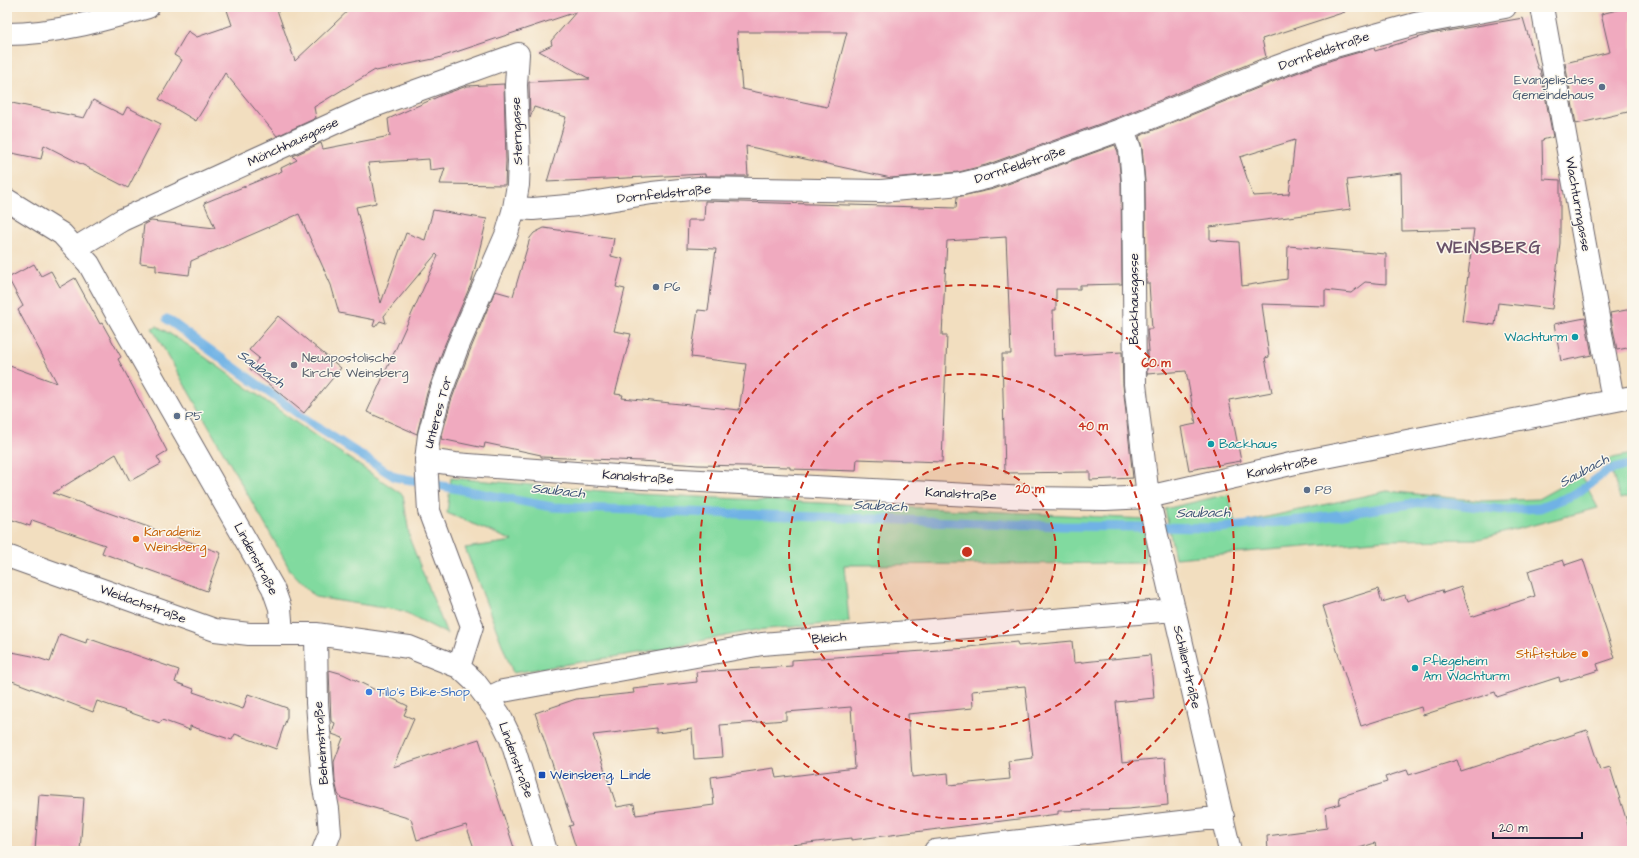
<svg xmlns="http://www.w3.org/2000/svg" width="1639" height="858" font-family="'Architects Daughter',sans-serif">
	<style>
		.green { fill: #81da9f; stroke: #527e6d }
		.lines { fill: none; stroke-linecap: round; stroke-linejoin: round }
		.stream { stroke: #70b2e5; stroke-width: 9 }
		.building { fill: #f0aabf; fill-rule: evenodd }
		.minor-casing { stroke: #6b6469; stroke-width: 24 }
		.minor { stroke: #fff; stroke-width: 22 }
		.ring { fill: none; stroke: #c8321e; stroke-width: 2; stroke-dasharray: 7 5 }
		.service-dot { fill: #5c6f8a; stroke: #fbf7ec; stroke-width: 1.5 }
		.culture-dot { fill: #0f9aa8; stroke: #fbf7ec; stroke-width: 1.5 }
		.worship-dot { fill: #6b7280; stroke: #fbf7ec; stroke-width: 1.5 }
		.food-dot { fill: #e8710a; stroke: #fbf7ec; stroke-width: 1.5 }
		.shop-dot { fill: #3f7fe0; stroke: #fbf7ec; stroke-width: 1.5 }
		.transit-dot { fill: #1a4fb4; stroke: #fbf7ec; stroke-width: 1.5 }
		.labels { text-anchor: middle; dominant-baseline: central; stroke-width: 3; stroke-linejoin: round; paint-order: stroke }
		.street-label { font-size: 13px; fill: #22223b; stroke: #fbf7ec }
		.service-label { font-size: 13px; fill: #4e5e75; stroke: #fbf7ec; text-anchor: start }
		.culture-label { font-size: 13px; fill: #0d838f; stroke: #fbf7ec; text-anchor: start }
		.worship-label { font-size: 13px; fill: #5b616d; stroke: #fbf7ec; text-anchor: start }
		.food-label { font-size: 13px; fill: #c56008; stroke: #fbf7ec; text-anchor: start }
		.shop-label { font-size: 13px; fill: #366cbe; stroke: #fbf7ec; text-anchor: start }
		.transit-label { font-size: 13px; fill: #164399; stroke: #fbf7ec; text-anchor: start }
		.water-label { font-size: 14px; font-style: italic; fill: #3d5476; stroke: #fbf7ec }
		.district-label { font-size: 17px; font-weight: bold; letter-spacing: 1px; fill: #6a5269; stroke: #fbf7ec }
		.centre { fill: #c8321e; stroke: #fbf7ec; stroke-width: 2 }
		.ring-label { font-size: 12px; text-anchor: middle; font-weight: bold; fill: #c8321e; stroke: #fbf7ec; stroke-width: 3; stroke-linejoin: round; paint-order: stroke }
	</style>
	<rect width="100%" height="100%" fill="#fbf7ec"/>
	<filter id="ink" filterUnits="userSpaceOnUse"><feTurbulence type="fractalNoise" baseFrequency=".025" numOctaves="2"/><feDisplacementMap in="SourceGraphic" scale="8" xChannelSelector="R" yChannelSelector="G"/><feConvolveMatrix kernelMatrix="1 2 1 2 8 2 1 2 1" color-interpolation-filters="sRGB"/></filter>
	<filter id="wash" filterUnits="userSpaceOnUse"><feTurbulence type="fractalNoise" baseFrequency=".012" numOctaves="4" result="noise"/><feDisplacementMap in="SourceGraphic" scale="16" xChannelSelector="R" yChannelSelector="G"/><feGaussianBlur stdDeviation="0.9" result="paint"/><feColorMatrix in="noise" values="0 0 0 0 0 0 0 0 0 0 0 0 0 0 0 0 0 1.4 0 .05"/><feComposite in="paint" operator="in"/></filter>
	<g filter="url(#wash)">
		<rect width="100%" height="100%" fill="#f2debf"/>
		<path class="green" d="M157,326L188,345L298,424L403,495L410,540L447,634L403,611L315,597L291,572L275,542L152,328Z
			M1632,454V496L1620,499L1608,459Z
			M1581,475L1598,508L1480,539L1386,540L1175,558L1165,509L1220,496L1229,495L1235,524L1387,491L1481,501L1538,499Z
			M451,478L638,494L1145,519V563L844,565L849,622L756,630L644,652L513,673L465,548L513,541L447,513Z"/>
		<g class="lines">
			<path class="stream" d="M167,319L314,425L395,477L552,507L1062,526L1219,528L1310,519L1429,501L1504,510L1540,508L1576,494L1607,471L1632,464"/>
		</g>
		<g id="blocks">
			<path class="building" d="M226,7H276L295,61L352,7H577L578,10L580,7H1344L1345,12L1262,39L1266,57L1119,117L986,165L959,172L891,178L746,146L748,176H705V174L547,182L566,117L534,107L530,118L529,82L590,79L539,51L552,45L551,41L576,12L438,58L376,71L375,70L314,107L316,118L277,136L225,73L196,121L159,99L182,60L174,55L188,31L197,37L232,25ZM737,32H847L827,107L742,89Z
				M1629,7H1632V111L1576,124L1565,63L1610,52L1601,14Z
				M1523,18L1538,69H1540L1553,137L1542,140L1543,179L1560,180V243L1552,309L1498,303L1495,325L1462,321L1474,229L1402,231L1401,173L1347,180L1351,209L1210,227V240L1239,242L1242,286L1287,279L1288,246L1386,254V284L1365,282L1351,293L1325,290V306L1262,304L1269,357L1265,358L1272,392L1229,400L1241,461L1189,470L1181,427L1196,424L1186,371L1147,374V351H1149L1147,329H1152L1149,283H1146L1145,181L1142,148L1139,136L1280,79L1332,60L1374,48L1375,51L1430,34ZM1295,140L1289,194L1253,196L1240,157Z
				M504,84L506,161L505,185L440,184L445,168L430,170L429,159L368,163L376,203L356,207L381,303L406,233L425,240L433,210L487,219L471,284L445,344L427,393L417,434L367,412L438,256L436,254L384,316L386,323L380,321L375,327L373,326L375,320L339,313L331,285L299,214L191,261L189,275L156,271V265L140,263L144,224L151,221L215,228L204,203L282,171L281,168L297,160L293,156L321,143L323,149L390,136L388,119L442,95L467,86Z
				M93,100L123,115L127,107L161,124L128,188L44,145L41,159L7,152V102L84,118Z
				M1115,145L1118,152L1121,183L1122,284L1080,285V289H1056V310H1053L1054,356L1122,352L1123,385L1133,478L1090,480V472L1005,473L1002,354H1011L1006,237L947,241L942,335H947L942,462L857,459L856,471L790,469V467L698,465L641,461L541,457V455L485,443L484,448L441,439L451,401L469,353L495,291L513,296L530,238L534,233L544,228L614,238L611,256L623,259L616,287L625,289L614,331L631,334L615,394L623,395L622,398L739,410L746,364L691,357L698,310L708,311L716,249L687,248L688,220H704L705,201L956,208L957,197L994,189Z
				M34,264L41,276L51,271L60,287L75,278L100,324L102,323L121,357L118,359L167,451L157,457L161,464L130,481L116,454L53,493L221,553L207,591L102,553L105,545L32,520L30,526L7,518V365L57,383L18,310L23,306L8,278Z
				M1632,309V347L1617,350L1610,313Z
				M278,316L341,368L304,413L250,369L259,358L249,350Z
				M1585,318L1592,355L1561,361L1554,324Z
				M1583,559L1615,658L1597,664L1599,670L1560,682L1559,677L1497,697L1495,692L1423,715L1421,707L1361,726L1323,606L1378,589L1382,602L1405,595L1407,601L1442,590L1443,593L1461,587L1471,617L1535,596L1528,571L1563,560L1565,565Z
				M60,634L86,643L87,638L179,670L175,682L194,689L193,692L243,709L248,694L287,708V717L276,749L235,734L232,740L190,726V730L162,720L160,723L97,701L93,712L7,679V651L32,656L50,662Z
				M1072,641L1074,663L1150,655L1154,698L1116,702L1122,762L1165,758L1168,805L1128,809L1058,811V814L851,840V838L740,851H577L569,826L573,825L535,713L576,699L634,693L633,689L697,682L696,672L792,666V660L968,648V647L1017,642L1018,646ZM1025,686L1033,758L1008,761L1010,779L949,785L948,773L912,777L908,714L973,708L972,691ZM851,707L855,768L776,778L774,768L711,777L714,805L636,815L634,804L617,807L593,735L656,728V733L692,729L694,759L723,757L720,725L786,720V712Z
				M329,670L343,674L408,706L404,715L414,719L393,767L479,739L515,851H475L466,825L417,840L411,819L341,798L338,794L335,781L334,762L343,738L332,734L335,723L331,721Z
				M1587,730L1600,770L1610,767L1632,838V851H1377L1375,843L1350,851H1268L1267,836L1327,828L1325,808L1340,804L1339,797L1387,782L1385,777L1407,770L1409,775L1457,760L1461,771Z
				M39,795L84,798L80,851H35Z"/>
		</g>
	</g>
	<g filter="url(#ink)">
		<use href="#blocks" fill-opacity="0" stroke="#6b6469" stroke-width="1"/>
		<g class="lines">
			<defs>
				<path id="minor" d="M1542,7L1613,400
					M7,34C55,34 103,20 148,7
					M1123,129L1130,149L1133,182L1135,384L1148,497L1230,851
					M7,200L62,234L89,264L116,313L273,588L280,608L282,633
					M514,208L533,209L578,205L652,193L699,188L881,191L961,184L990,177L1123,129L1276,67L1328,48L1415,24L1505,7
					M76,248L122,220L363,110L518,54L516,85L519,161L518,185L514,208L507,233L457,348L439,397L429,435L426,460L429,511L472,626L459,667
					M426,460L455,464L643,478L1028,498L1105,499L1148,497L1295,463L1632,397
					M7,556L215,630L249,634H316L409,647L459,667L474,681L499,714L511,739L546,851
					M316,634L317,703L323,783L328,809L330,833L323,851
					M488,698L503,691L762,644L1174,610
					M935,851L1223,817"/>
			</defs>
			<use href="#minor" class="minor-casing"/>
			<use href="#minor" class="minor"/>
		</g>
	</g>
	<circle cx="967" cy="552" r="89" fill="#c8321e" fill-opacity=".12"/>
	<g class="ring">
		<circle cx="967" cy="552" r="89"/>
		<circle cx="967" cy="552" r="178"/>
		<circle cx="967" cy="552" r="267"/>
	</g>
	<g class="service-dot">
		<circle cx="1602" cy="87" r="4"/>
		<circle cx="656" cy="287" r="4"/>
		<circle cx="177" cy="416" r="4"/>
		<circle cx="1307" cy="490" r="4"/>
	</g>
	<g class="culture-dot">
		<circle cx="1575" cy="337" r="4"/>
		<circle cx="1211" cy="444" r="4"/>
		<circle cx="1415" cy="668" r="4"/>
	</g>
	<circle class="worship-dot" cx="294" cy="365" r="4"/>
	<g class="food-dot">
		<circle cx="136" cy="539" r="4"/>
		<circle cx="1585" cy="654" r="4"/>
	</g>
	<circle class="shop-dot" cx="369" cy="692" r="4"/>
	<rect class="transit-dot" x="538" y="771" width="8" height="8" rx="2"/>
	<g class="labels">
		<g class="street-label">
			<text transform="translate(1324 51) rotate(-19)">Dornfeldstraße</text>
			<text transform="translate(517 131) rotate(-92)">Sterngasse</text>
			<text transform="translate(293 142) rotate(-25)">Mönchhausgasse</text>
			<text transform="translate(1020 165) rotate(-18)">Dornfeldstraße</text>
			<text transform="translate(664 194) rotate(-6)">Dornfeldstraße</text>
			<text transform="translate(1578 204) rotate(80)">Wachturmgasse</text>
			<text transform="translate(1134 299) rotate(-90)">Backhausgasse</text>
			<text transform="translate(438 412) rotate(-75)">Unteres Tor</text>
			<text transform="translate(1282 467) rotate(-12)">Kanalstraße</text>
			<text transform="translate(638 477) rotate(4)">Kanalstraße</text>
			<text transform="translate(961 494) rotate(3)">Kanalstraße</text>
			<text transform="translate(256 559) rotate(62)">Lindenstraße</text>
			<text transform="translate(143 604) rotate(20)">Weidachstraße</text>
			<text transform="translate(829 638) rotate(-5)">Bleich</text>
			<text transform="translate(1187 667) rotate(77)">Schillerstraße</text>
			<text transform="translate(321 743) rotate(-94)">Beheimstraße</text>
			<text transform="translate(516 760) rotate(70)">Lindenstraße</text>
		</g>
		<g class="service-label">
			<text x="1594" y="80" text-anchor="end">Evangelisches<tspan x="1594" dy="15">Gemeindehaus</tspan></text>
			<text x="664" y="287">P6</text>
			<text x="185" y="416">P5</text>
			<text x="1315" y="490">P8</text>
		</g>
		<g class="culture-label">
			<text x="1567" y="337" text-anchor="end">Wachturm</text>
			<text x="1219" y="444">Backhaus</text>
			<text x="1423" y="661">Pflegeheim<tspan x="1423" dy="15">Am Wachturm</tspan></text>
		</g>
		<g class="worship-label">
			<text x="302" y="358">Neuapostolische<tspan x="302" dy="15">Kirche Weinsberg</tspan></text>
		</g>
		<g class="food-label">
			<text x="144" y="532">Karadeniz<tspan x="144" dy="15">Weinsberg</tspan></text>
			<text x="1577" y="654" text-anchor="end">Stiftstube</text>
		</g>
		<g class="shop-label">
			<text x="377" y="692">Tilo's Bike-Shop</text>
		</g>
		<g class="transit-label">
			<text x="550" y="775">Weinsberg, Linde</text>
		</g>
		<g class="water-label">
			<text transform="translate(261 369) rotate(36)">Saubach</text>
			<text transform="translate(1584 471) rotate(-29)">Saubach</text>
			<text transform="translate(558 491) rotate(6)">Saubach</text>
			<text transform="translate(880 506) rotate(2)">Saubach</text>
			<text transform="translate(1203 513) rotate(-1)">Saubach</text>
		</g>
		<g class="district-label">
			<text x="1489" y="248">WEINSBERG</text>
		</g>
	</g>
	<circle cx="967" cy="552" r="6" class="centre"/>
	<g class="ring-label">
		<text x="1156" y="367">60 m</text>
		<text x="1093" y="430">40 m</text>
		<text x="1030" y="493">20 m</text>
	</g>
	<rect width="1639" height="858" fill="none" stroke="#fbf7ec" stroke-width="24"/>
	<path d="M1493 832v6h89v-6" fill="none" stroke="#22223b" stroke-width="2"/>
	<text x="1499" y="832" font-size="12" fill="#22223b" stroke="#fbf7ec" stroke-width="3" paint-order="stroke">20 m</text>
</svg>
